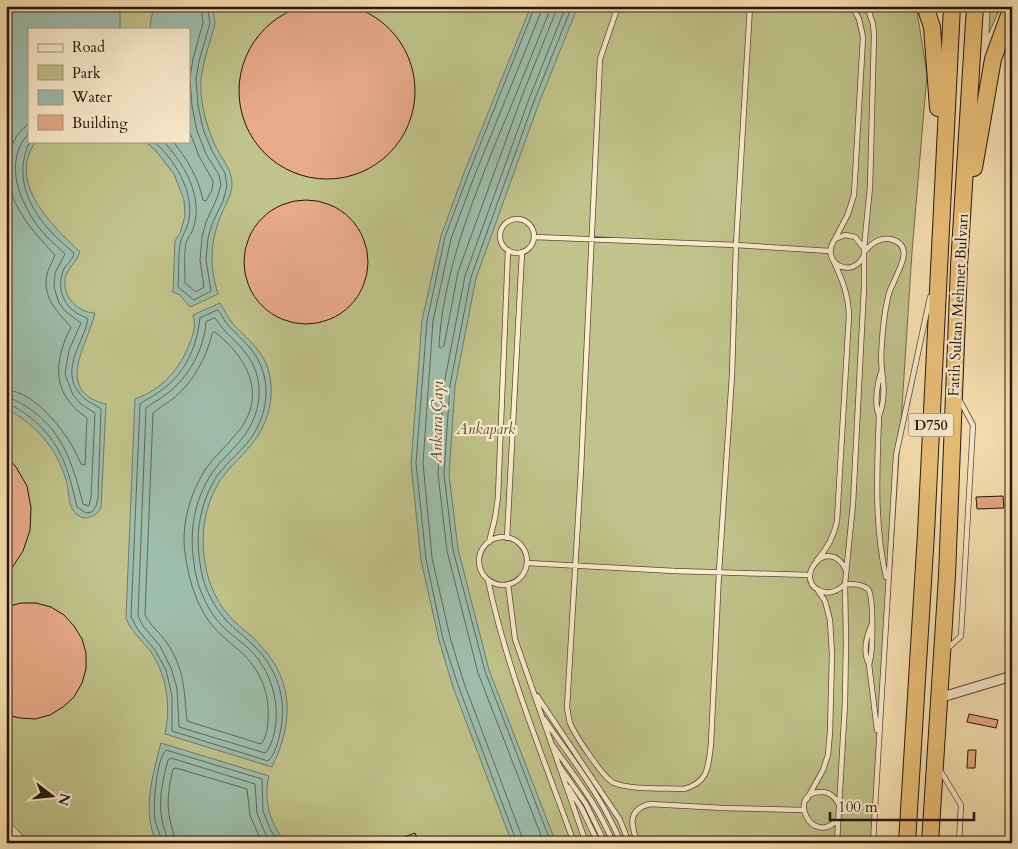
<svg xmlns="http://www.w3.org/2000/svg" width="1018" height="849" font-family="Cardo,serif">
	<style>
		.green { fill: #c0c38b; stroke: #746b4c; fill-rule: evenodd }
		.water { fill: #9ebead; stroke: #6e7a6d }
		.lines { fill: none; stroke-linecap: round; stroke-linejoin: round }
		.shore { stroke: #62685c; stroke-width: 1 }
		.building { fill: #e8aa89; stroke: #27130c }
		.lane-casing { stroke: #5c4736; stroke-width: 6 }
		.street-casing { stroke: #5c4736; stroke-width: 11 }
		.highway-casing { stroke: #27130c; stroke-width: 18 }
		.lane { stroke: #fbedce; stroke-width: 4.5 }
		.street { stroke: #fbedce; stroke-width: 9 }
		.highway { stroke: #ecc27a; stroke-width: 16 }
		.labels { text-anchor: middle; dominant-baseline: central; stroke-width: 4.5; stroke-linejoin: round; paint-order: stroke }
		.shield { fill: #fbedce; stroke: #675446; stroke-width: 1 }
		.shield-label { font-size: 14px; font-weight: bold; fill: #27130c }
		.street-label { font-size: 15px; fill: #27130c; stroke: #fbedce }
		.park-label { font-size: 15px; font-style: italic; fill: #5d5138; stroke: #fbedce }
		.water-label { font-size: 16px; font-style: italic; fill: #514f44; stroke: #fbedce }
	</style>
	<rect width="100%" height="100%" fill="#f9e3b4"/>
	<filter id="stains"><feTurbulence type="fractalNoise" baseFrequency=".004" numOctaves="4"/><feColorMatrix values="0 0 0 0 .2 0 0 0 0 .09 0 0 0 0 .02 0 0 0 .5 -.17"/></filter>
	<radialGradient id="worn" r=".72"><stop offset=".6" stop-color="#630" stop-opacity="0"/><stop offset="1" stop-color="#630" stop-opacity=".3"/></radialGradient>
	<path class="green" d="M6,6H914L917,11L927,74L912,252L874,843H30L6,818ZM29,29H189V141H29Z
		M990,6H1001L989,33Z
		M1008,475H1012V507H1009Z"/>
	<path class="water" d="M6,6H120V29H29V141H36C6,183 52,225 80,252C77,261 70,266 66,275C60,294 77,313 95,313C88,344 53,391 106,404L101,508C95,518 81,523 73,510C68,503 69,489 66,480C56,446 36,426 6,408Z
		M155,6H211L214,15L215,24C211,40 205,55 202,72C198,95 205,122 214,143C220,157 232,168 232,184C232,195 226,203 222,213C210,241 209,265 218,294L190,307L180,295L173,292L175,241L180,233L183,223L185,216L184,200L174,174L156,151L147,143V141H189V29H150L151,18Z
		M531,6H578L539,103L476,278L455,386L449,475L458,549L489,670L556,843H512L453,687L439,640L421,560L411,464L422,320L441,236L464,173Z
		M220,303C224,310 228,317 232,323C244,336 258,346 266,363C277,390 270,423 251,445C242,457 230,466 221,479C205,504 200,533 205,562C208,585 219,607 235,622C243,630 253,636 260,645C295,682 293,724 272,767L165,734C171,706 167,676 151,652C142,640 131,632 126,618L135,399C162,390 181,368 190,342C194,333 196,324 193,315Z
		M161,743L269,776C263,800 270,824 286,843H157C141,812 153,775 161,743Z"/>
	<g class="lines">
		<path class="shore" d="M549,6L548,15C531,57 514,100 496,142C470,207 443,275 439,346L440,348L444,346L458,272L522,96L558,6
			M153,141C174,158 194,191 189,219C188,228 181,237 180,244C178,258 179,273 178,287L194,300L211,291L206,260L208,238L212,224L223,201L227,186L225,173L212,151L203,129L198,105L196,79L199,61L210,23L207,6
			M163,141C183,162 203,195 194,226C193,232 188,237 186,243C184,251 185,273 185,283L196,292L204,287L200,260L202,237L206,222L217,198L221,185L219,175L206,154L197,131L192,106L190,78L193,59L203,23L201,6
			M173,141C187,160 198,176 203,200L206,201L212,190L213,181L199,156L189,130
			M218,310C222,315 224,321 229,326C240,338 253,348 260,364C272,389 265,421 248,442C237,455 224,465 215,479C200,505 195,533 200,563C202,581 210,601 222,615C230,626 242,634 252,644C277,667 288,700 280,733C278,743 275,754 268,761L172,731V696L166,670L155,650L138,630L131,617L140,404C146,399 156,395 163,389C186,372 197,346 200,318Z
			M215,318C218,322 221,326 224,330C231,338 239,344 245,352C265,377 263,410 244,436C235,449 221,459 212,473C194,500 189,532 194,563C196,583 204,603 216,619C225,630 236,638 247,647C268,666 278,694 276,722C275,732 272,746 265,753L179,727L177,688L171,668L160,646L143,626L138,616L146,408C152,403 159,400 165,395C188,379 204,350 206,322Z
			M215,332C248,358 268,396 237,433C227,446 214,456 205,470C190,494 181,525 185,553C188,576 194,597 206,617C215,631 228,641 241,652C260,669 270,694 268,719C268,727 266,739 261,744L187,721C184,691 185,670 167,643C160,633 150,625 145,615L153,413C160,407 168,403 175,397C194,381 206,358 212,334Z
			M6,390C37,391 71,438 81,464L85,465L87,418C82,414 76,410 72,405C51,382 58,353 71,327C57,311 42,298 47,274C49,267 53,261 55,255C27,225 1,197 10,153C12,142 19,130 29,124
			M6,398C13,398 18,402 24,405C62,428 73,464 83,504L89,506L91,497L95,413L81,404L73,395L65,374L69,350L81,323L65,311L59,303L54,287L55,273L65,254C57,246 48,239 40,229C20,203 2,162 29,133
			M6,404C14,405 23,412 30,417C62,443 68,469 77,507L86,513L92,512L96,506L98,498L101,409C96,405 90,403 85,399C56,373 83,346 88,319C84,316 79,315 75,312C61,302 57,284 64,269C67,263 73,260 74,253C67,247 60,241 54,235C28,208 13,176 30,141
			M162,843C161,835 157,828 155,820C153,805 156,760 166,750L262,779L263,811L271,831L279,843
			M168,843C167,835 163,827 162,820C158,800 163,779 168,760L171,758L255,784L257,813L265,833L271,843
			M175,843C175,835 171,828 170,820C166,803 169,785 173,769L176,768L247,789L250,815L262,843
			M517,843L458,685L443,639L426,559L416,463L427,321L445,237L468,175L535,6
			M523,843L522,837L464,683L450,637L432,558L423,463L433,321L451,239L474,177L541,12L542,6
			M544,843L478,673L447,551L438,474L444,384L465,276L529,99L566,6
			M551,843L485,671L453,550L444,474L450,385L471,277L534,101L572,6"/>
	</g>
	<path class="building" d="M239 91a88 88 0 1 1 176 0a88 88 0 1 1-176 0Z
		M244 262a62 62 0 1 1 124 0a62 62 0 1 1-124 0Z
		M6,455L16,467L27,486L31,508L30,530L23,551L6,577Z
		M1003,496L1004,508L977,509L976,497Z
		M21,603H36L51,607L64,615L74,626L82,639L86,653V669L82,683L74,697L63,707L50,715L35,719L20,718L6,715V607Z
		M969,714L998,720L996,728L967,722Z
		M968,750H976L975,768H967Z
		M415,833L419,843H391V842Z"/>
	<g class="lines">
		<defs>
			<path id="lane" d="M618,6L600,59L581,469L567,708C568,713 569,719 570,723C575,735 603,778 614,783C631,790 665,788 684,789C709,782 708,767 711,744L719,572L732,375L736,245L750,6
				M500 236a17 17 0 1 1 34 0a17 17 0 1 1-34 0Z
				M534,237L736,245L830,251
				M835,239L848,214L854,195L863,37L859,19L852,6
				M864,252C871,244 879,237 890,239C916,245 898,270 893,284C890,289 888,296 887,302C885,310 884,320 883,329C882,342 880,358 882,371C884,386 885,401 879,416C877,470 874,524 886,577
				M863,257C851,280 819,262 835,239L845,235L855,237L863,247
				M879,416C874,404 877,383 882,370
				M479 561a24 24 0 1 1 48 0a24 24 0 1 1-48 0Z
				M507,538L522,252
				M489,542L495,518L498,497L508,250
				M817,560C828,548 834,536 837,521L849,315C848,293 842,279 833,260
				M527,563L675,571L810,575
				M846,570C828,532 789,583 824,592C832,594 839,590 845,584C853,584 862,584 868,589C874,596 873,654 869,664
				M488,580C507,671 543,756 574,843
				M508,584L515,639L586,843
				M871,626C866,638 863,653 869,664L877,730
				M947,649L961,636L973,425L959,399
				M537,696L620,820L629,843
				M544,719C571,758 603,798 621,843
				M553,746C575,777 599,807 613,843
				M560,767L586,804L605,843
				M940,770L961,805L959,843
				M568,787L582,809L598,843
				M807,799L823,770L828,755L830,732L832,654L830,620L825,601L817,589
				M838,819C812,849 785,791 822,792C829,792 835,797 838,803
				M638,843C630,825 628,809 650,804L723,808L803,810
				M837,843L845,703L846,641L845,584L853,504L864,287V248L870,187L874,35L873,24L867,6
				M873,843L896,455L930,297"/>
			<path id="street" d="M939,698L1012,676"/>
			<path id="highway" d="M925,6L932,27L938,108
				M974,168L993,59L1012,7
				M907,843L926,533L952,6
				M930,843L947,576L959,266L975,6"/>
		</defs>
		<use href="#lane" class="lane-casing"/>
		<use href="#street" class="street-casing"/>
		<use href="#highway" class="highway-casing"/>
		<use href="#lane" class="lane"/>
		<use href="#street" class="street"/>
		<use href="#highway" class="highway"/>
	</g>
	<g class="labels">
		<rect class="shield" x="908.5" y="413.5" width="45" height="23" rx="4"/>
		<g class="shield-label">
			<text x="931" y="425">D750</text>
		</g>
		<g class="street-label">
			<text transform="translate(958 305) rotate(-87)">Fatih Sultan Mehmet Bulvarı</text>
		</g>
		<g class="park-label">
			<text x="486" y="429">Ankapark</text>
		</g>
		<g class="water-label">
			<text transform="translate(437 422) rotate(-89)">Ankara Çayı</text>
		</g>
	</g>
	<rect width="1018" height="849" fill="none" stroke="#f9e3b4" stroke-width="25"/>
	<rect x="8" y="8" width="1003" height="834" fill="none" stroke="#27130c" stroke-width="2.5"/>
	<rect x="12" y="12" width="993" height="824" fill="none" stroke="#27130c"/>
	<rect x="28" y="28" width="162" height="115" fill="#fbedce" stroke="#a69680"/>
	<rect x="38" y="44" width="25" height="8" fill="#fbedce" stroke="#a69680"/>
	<text x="72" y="52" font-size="15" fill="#27130c">Road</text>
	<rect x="38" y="65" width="25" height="15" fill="#c0c38b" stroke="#a69680"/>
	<text x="72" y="78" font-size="15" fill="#27130c">Park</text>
	<rect x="38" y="90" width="25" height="15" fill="#9ebead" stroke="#a69680"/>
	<text x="72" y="102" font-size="15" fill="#27130c">Water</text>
	<rect x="38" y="115" width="25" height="15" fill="#e8aa89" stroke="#a69680"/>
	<text x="72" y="128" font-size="15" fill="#27130c">Building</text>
	<g transform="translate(52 796) rotate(106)" stroke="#fbedce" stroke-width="4" paint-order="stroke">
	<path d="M0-4L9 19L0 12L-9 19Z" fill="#27130c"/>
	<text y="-8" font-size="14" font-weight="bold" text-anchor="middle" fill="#27130c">N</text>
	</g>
	<path d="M830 812v8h144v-8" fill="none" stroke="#27130c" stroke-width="2.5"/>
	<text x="838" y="812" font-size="15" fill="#27130c" stroke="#fbedce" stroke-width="4" paint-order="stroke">100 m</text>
	<rect width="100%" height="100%" filter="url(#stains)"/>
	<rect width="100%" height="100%" fill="url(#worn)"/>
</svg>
